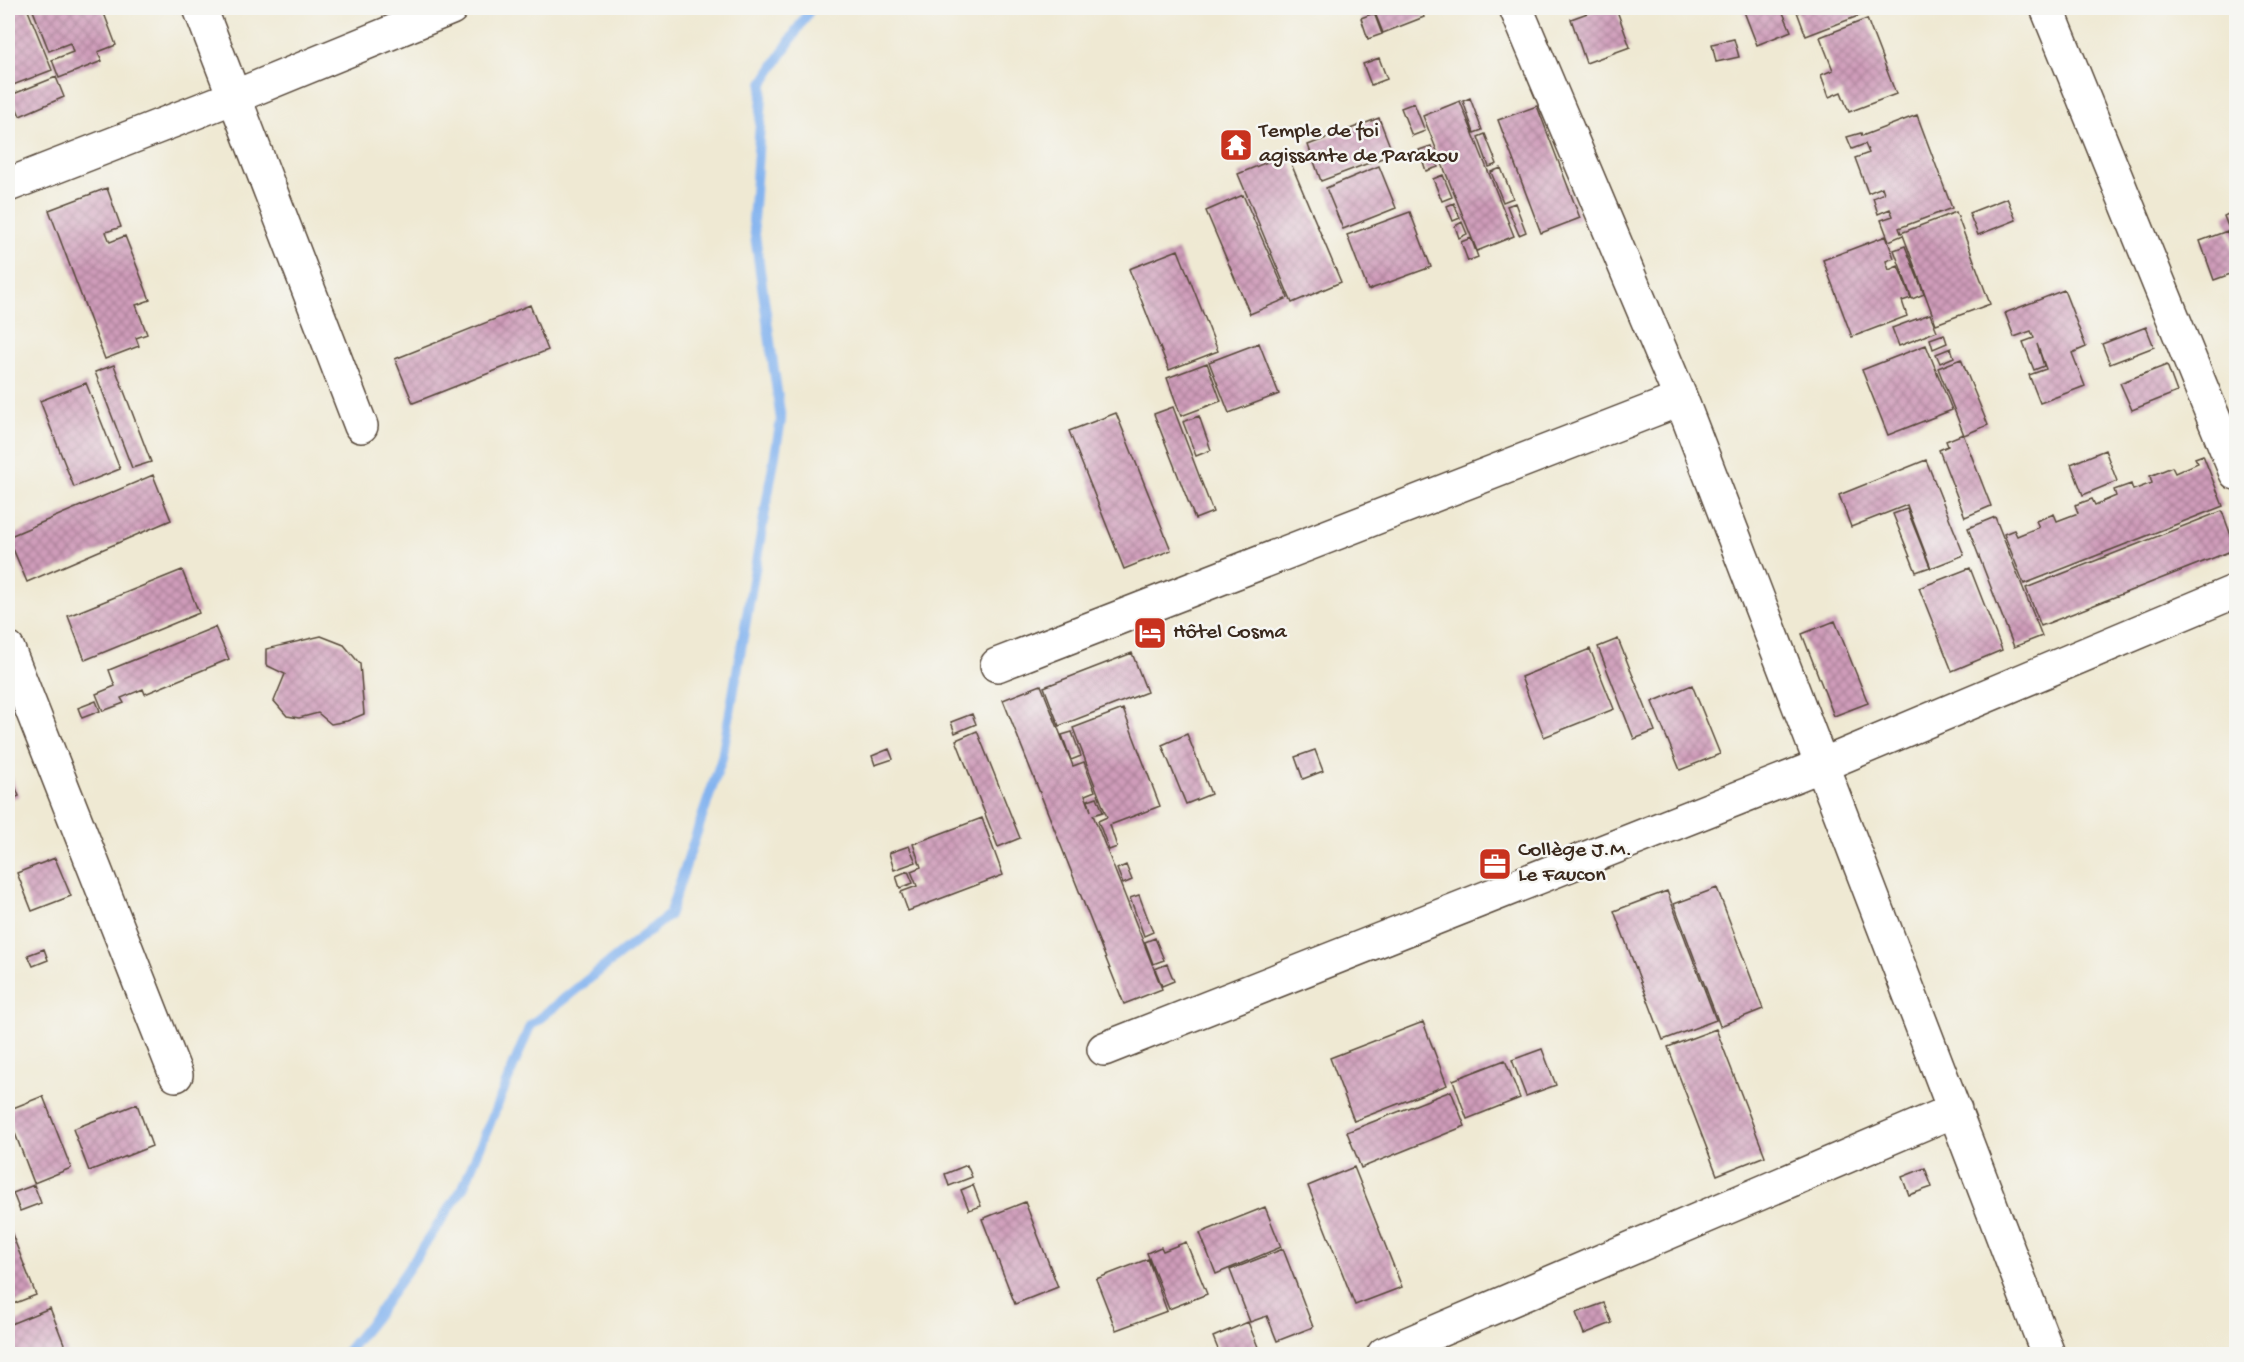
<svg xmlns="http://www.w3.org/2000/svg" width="2244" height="1362" font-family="'Gochi Hand',sans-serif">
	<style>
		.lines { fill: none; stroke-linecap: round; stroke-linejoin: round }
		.stream { stroke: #84b4ef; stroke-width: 10 }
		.building { fill: url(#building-cross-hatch) }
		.street-casing { stroke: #564739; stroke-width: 36 }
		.street { stroke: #fff; stroke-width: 33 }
		.labels { text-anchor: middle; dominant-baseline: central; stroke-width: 5; stroke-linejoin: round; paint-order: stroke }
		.poi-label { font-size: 22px; fill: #3b2a1e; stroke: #f6f6f2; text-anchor: start }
	</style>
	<defs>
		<pattern id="building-cross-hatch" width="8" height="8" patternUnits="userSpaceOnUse" patternTransform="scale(1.5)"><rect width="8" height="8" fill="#cf9cba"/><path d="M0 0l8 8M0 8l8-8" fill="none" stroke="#a97f97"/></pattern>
	</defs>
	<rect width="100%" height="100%" fill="#f6f6f2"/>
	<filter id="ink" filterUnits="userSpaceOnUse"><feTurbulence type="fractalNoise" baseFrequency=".0167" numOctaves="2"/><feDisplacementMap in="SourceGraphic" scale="12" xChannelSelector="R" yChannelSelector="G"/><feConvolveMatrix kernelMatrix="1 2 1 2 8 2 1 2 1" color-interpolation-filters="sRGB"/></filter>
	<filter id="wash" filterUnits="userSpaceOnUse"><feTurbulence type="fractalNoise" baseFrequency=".008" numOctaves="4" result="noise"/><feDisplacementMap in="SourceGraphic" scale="24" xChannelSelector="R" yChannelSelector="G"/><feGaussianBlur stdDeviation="1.35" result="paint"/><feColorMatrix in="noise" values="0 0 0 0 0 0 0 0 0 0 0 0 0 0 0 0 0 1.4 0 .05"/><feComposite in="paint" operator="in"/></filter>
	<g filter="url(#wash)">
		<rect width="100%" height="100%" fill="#efe9d3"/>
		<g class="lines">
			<path class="stream" d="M345,1354L376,1316L463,1188L530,1026L669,915L722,758L781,420L753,221L763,83L811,8"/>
		</g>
		<g id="blocks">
			<path class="building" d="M8,8H27L52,70L8,87Z
				M32,8H102L116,45L98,52L102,61L59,78L52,60L73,52L70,43L49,51Z
				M1373,8H1420L1424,17L1383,33Z
				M1601,8H1616L1630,47L1586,63L1571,19Z
				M1748,8H1781L1791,31L1757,45L1743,9Z
				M1800,8H1879L1806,36L1796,9Z
				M1374,13L1382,34L1368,39L1361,18Z
				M1867,19L1896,94L1849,112L1841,92L1829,97L1821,75L1833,70L1820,37Z
				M1734,39L1739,57L1716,62L1712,44Z
				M1379,58L1387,79L1371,85L1363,64Z
				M56,77L64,97L20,116L11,95Z
				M1470,98L1482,130L1474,133L1463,101Z
				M1460,101L1514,236L1477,251L1423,116Z
				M1414,103L1425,131L1412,136L1401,108Z
				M1537,106L1580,218L1541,233L1498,120Z
				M1917,115L1952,208L1899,228L1901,233L1956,212L1990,304L1936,324L1903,235L1889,241L1881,220L1893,216L1890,209L1878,214L1873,198L1884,193L1882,187L1868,193L1855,158L1869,153L1865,144L1852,149L1847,137L1861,133L1862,136Z
				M1379,118L1393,154L1321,181L1308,145Z
				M1485,134L1497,164L1489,167L1478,137Z
				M1431,146L1438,167L1426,171L1419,150Z
				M1287,154L1341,282L1292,303L1238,174Z
				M1379,166L1396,208L1343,229L1326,188Z
				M1501,168L1513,198L1503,202L1491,172Z
				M1443,175L1452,197L1442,201L1433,179Z
				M107,188L121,227L106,232L110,242L125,236L150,300L136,305L147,334L136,338L139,346L105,359L49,210Z
				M1243,195L1288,298L1250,314L1206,211Z
				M2007,198L2016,220L1978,235L1969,213Z
				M1454,203L1460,218L1453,221L1447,206Z
				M1515,203L1526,232L1519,235L1507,206Z
				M2236,210V247L2224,216Z
				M1410,212L1431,267L1368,290L1347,235Z
				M1462,222L1467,234L1459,238L1455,226Z
				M2227,231L2236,260V272L2214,280L2200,241Z
				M1886,236L1894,258L1886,261L1889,270L1898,266L1911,298L1902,301L1907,316L1852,337L1823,260Z
				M1471,238L1478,257L1468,261L1461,242Z
				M1905,246L1924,294L1912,299L1894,250Z
				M1178,250L1218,351L1169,370L1129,269Z
				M2064,290L2086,347L2072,353L2085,386L2040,403L2029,375L2046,369L2037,344L2044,366L2034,370L2023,342L2034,338L2031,331L2014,337L2005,313Z
				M530,305L548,350L413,403L395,359Z
				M1930,314L1937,331L1899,346L1892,328Z
				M2146,327L2154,347L2110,364L2102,344Z
				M1944,334L1947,343L1933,349L1930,339Z
				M1259,343L1279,394L1229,413L1209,362Z
				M1926,345L1952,410L1888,435L1862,370Z
				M1951,348L1954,357L1940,363L1936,354Z
				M1961,359L1988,425L1964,435L1938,368Z
				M1207,363L1221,401L1181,416L1167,378Z
				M114,365L151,462L132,468L95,372Z
				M2167,365L2177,392L2132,410L2120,383Z
				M86,383L120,469L74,487L40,401Z
				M1173,407L1213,512L1195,519L1154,414Z
				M1116,413L1171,550L1124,569L1069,431Z
				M1199,416L1211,450L1196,456L1183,422Z
				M1963,434L1991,506L1965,517L1939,450L1948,446L1946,441Z
				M2105,450L2117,481L2083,495L2071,464Z
				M2203,455L2223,506L2024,584L2004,534L2014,530L2017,536L2039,527L2036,521L2054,514L2057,521L2078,513L2075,505L2092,499L2095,505L2116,496L2114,490L2131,484L2133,490L2152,483L2150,476L2172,467L2175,473L2198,463L2195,458Z
				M1926,460L1964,555L1931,568L1907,505L1851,527L1839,495Z
				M153,475L171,520L27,582L8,537Z
				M1907,509L1930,567L1916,572L1893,514Z
				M2222,511L2236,549L2041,626L2026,588Z
				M1995,517L2042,636L2014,647L1968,528Z
				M1970,568L2002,650L1952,671L1919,588Z
				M182,570L199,613L85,660L68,616Z
				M1835,621L1868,703L1834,716L1802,634Z
				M215,627L229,659L145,694L143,689L121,698L124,703L103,711L96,694L115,686L109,670Z
				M321,636L344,645L360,664L364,714L347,721L331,724L318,713L299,718L287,716L274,701L285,674L266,665V649Z
				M1618,639L1655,731L1634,739L1598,647Z
				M1590,649L1614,709L1544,737L1521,677Z
				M1132,653L1147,692L1059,726L1044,687Z
				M1041,685L1073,766L1084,762L1095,791L1085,795L1091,811L1088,800L1097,797L1103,812L1093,815L1162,989L1124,1004L1003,700Z
				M1692,685L1720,754L1680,770L1652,702Z
				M96,701L100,711L82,718L78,708Z
				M1123,709L1160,806L1110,825L1117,847L1109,850L1098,821L1107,817L1073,728Z
				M972,714L976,724L955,733L951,722Z
				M977,731L1020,838L998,847L956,740Z
				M1072,732L1081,756L1071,760L1062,735Z
				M1187,734L1211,794L1186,804L1162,745Z
				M889,749L893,759L875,765L872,756Z
				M1315,750L1323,771L1303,779L1295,757Z
				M8,768L19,796L8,800Z
				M982,818L1003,875L908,911L901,892L917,886L911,871L921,867L913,844Z
				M909,846L916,862L894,870L889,853Z
				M55,858L71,896L32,911L17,873Z
				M1126,865L1132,880L1123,884L1117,869Z
				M908,871L913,883L900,888L896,876Z
				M1717,888L1763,1009L1720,1026L1674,904Z
				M1667,891L1716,1020L1663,1040L1614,911Z
				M1139,895L1153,932L1144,936L1130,898Z
				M1155,938L1164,960L1153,964L1145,942Z
				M44,949L48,960L33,966L28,955Z
				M1167,964L1174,981L1162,986L1155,969Z
				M1423,1022L1447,1085L1354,1121L1330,1058Z
				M1716,1029L1765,1156L1717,1175L1668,1047Z
				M1542,1049L1556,1085L1526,1096L1512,1060Z
				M1505,1060L1520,1098L1467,1119L1453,1080Z
				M1451,1091L1465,1126L1361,1168L1347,1132Z
				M43,1096L71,1168L34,1183L8,1115V1110Z
				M137,1104L152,1146L89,1171L73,1129Z
				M967,1165L972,1177L949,1186L945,1174Z
				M1354,1167L1402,1287L1355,1305L1308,1186Z
				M1925,1168L1932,1187L1909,1195L1902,1177Z
				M34,1185L41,1203L20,1211L13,1193Z
				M973,1185L981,1206L969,1210L961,1190Z
				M1025,1202L1058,1287L1015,1304L982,1219Z
				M1265,1207L1281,1247L1216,1274L1200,1233Z
				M8,1224L36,1295L8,1306Z
				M1186,1242L1207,1294L1169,1309L1147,1253L1161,1247L1163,1251Z
				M1283,1249L1313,1327L1277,1341L1267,1316L1250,1322L1230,1270Z
				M1148,1259L1167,1311L1116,1330L1096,1279Z
				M1604,1303L1612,1323L1584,1334L1576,1313Z
				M50,1308L68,1354H8V1325Z
				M1248,1322L1260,1352L1254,1354H1220L1213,1337Z"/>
		</g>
	</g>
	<g filter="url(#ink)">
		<use href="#blocks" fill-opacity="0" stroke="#564739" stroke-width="1.5"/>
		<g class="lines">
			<defs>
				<path id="street" d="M200,8L361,426
					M1516,8L1681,399L2048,1354
					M2047,8L2236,473
					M8,185L234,97L451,8
					M8,649L176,1075
					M997,665L1681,399
					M1104,1049L1822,765L2236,591
					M1384,1354L1955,1110"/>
			</defs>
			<use href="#street" class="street-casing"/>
			<use href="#street" class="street"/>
		</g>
	</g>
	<defs>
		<symbol id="temple-square" viewBox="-11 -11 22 22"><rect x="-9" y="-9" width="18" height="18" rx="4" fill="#c8321e" stroke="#f6f6f2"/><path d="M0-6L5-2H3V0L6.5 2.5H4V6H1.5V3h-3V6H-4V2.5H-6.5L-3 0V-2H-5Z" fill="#fff"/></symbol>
		<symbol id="hotel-square" viewBox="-11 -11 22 22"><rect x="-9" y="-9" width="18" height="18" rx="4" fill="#c8321e" stroke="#f6f6f2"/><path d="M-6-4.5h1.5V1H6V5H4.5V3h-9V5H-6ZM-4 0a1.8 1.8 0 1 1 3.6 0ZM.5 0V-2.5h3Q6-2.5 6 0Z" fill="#fff"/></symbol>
		<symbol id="office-square" viewBox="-11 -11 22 22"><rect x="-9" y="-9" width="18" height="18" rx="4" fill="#c8321e" stroke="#f6f6f2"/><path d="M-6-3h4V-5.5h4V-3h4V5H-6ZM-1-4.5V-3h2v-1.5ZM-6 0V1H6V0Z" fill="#fff"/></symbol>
	</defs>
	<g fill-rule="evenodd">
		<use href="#temple-square" x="1217" y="126" width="38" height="38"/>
		<use href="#hotel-square" x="1131" y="614" width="38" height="38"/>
		<use href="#office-square" x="1476" y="845" width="38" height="38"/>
	</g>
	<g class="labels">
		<g class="poi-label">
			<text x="1259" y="132">Temple de foi<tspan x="1259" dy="25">agissante de Parakou</tspan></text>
			<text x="1173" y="633">Hôtel Cosma</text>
			<text x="1518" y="851">Collège J.M.<tspan x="1518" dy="25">Le Faucon</tspan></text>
		</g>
	</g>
	<rect width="2244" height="1362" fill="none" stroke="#f6f6f2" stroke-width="30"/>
</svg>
